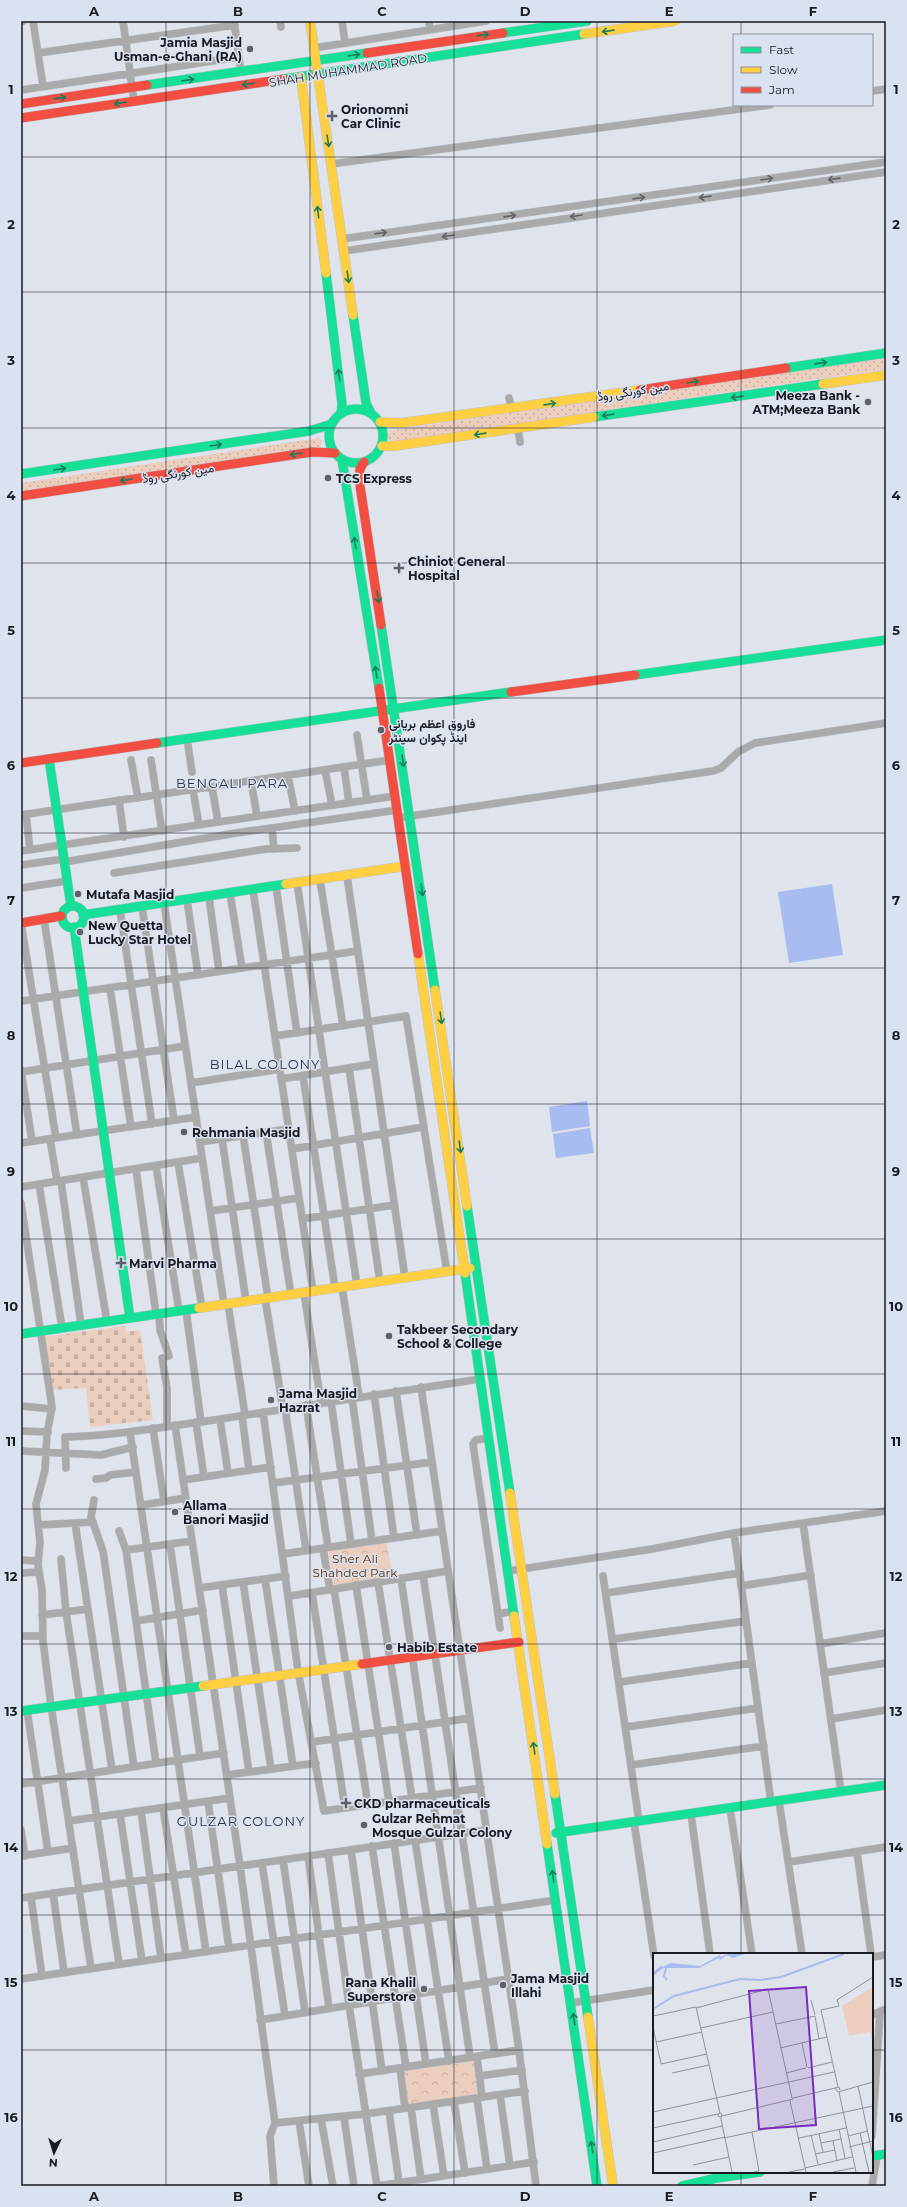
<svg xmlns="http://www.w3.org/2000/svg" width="907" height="2207" font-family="Montserrat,Vazirmatn,sans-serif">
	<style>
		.grass { fill: url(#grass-dots) }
		.forest { fill: url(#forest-crowns) }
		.cemetery { fill: url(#cemetery-stones) }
		.water { fill: #a8bcf2 }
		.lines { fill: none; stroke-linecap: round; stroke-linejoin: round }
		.street-casing { stroke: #bcc0c6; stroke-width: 8 }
		.fast-casing { stroke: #bcc0c6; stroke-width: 10 }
		.slow-casing { stroke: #bcc0c6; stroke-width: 10 }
		.jam-casing { stroke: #bcc0c6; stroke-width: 10 }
		.street { stroke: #aaaaab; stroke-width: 7 }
		.fast { stroke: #16e098; stroke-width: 9 }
		.slow { stroke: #ffcf43; stroke-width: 9 }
		.jam { stroke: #f24e42; stroke-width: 9 }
		.oneway { stroke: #177d5c }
		.oneway2 { stroke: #616266 }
		.grid { fill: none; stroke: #181a20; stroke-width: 1; stroke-opacity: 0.55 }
		.poi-dot { fill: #5e6067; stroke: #dae1f0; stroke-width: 1.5 }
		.labels { text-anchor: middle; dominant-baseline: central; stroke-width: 3; stroke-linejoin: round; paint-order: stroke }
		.poi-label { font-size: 12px; font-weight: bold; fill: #181a20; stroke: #dae1f0; text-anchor: start }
		.street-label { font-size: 12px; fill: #181a20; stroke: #dae1f0 }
		.park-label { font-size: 12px; fill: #5d2d07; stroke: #dae1f0 }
		.neighbourhood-label { font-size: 13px; letter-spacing: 1px; fill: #2c313d; stroke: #dae1f0 }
		.inset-river { fill: none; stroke: #a8bcf2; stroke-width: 2 }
		.inset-road { fill: none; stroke: #8f939a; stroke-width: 1 }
		.view { fill: #7b2cbf; fill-opacity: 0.15; stroke: #7b2cbf; stroke-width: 2 }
		.inset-edge { fill: none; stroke: #181a20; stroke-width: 2 }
		.neatline { fill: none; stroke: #181a20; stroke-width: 1.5 }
		.grid-label { font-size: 13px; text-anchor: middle; font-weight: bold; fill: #181a20 }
	</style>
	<defs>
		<pattern id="grass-dots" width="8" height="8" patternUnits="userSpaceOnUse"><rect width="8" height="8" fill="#eccebe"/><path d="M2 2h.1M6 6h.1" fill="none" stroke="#cab0a3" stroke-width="1.8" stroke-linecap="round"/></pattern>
		<pattern id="forest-crowns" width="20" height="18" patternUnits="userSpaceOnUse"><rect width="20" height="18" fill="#eccebe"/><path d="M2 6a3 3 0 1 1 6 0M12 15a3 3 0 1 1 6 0" fill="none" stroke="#cab0a3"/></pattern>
		<pattern id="cemetery-stones" width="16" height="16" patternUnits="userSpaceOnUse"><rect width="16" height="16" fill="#eccebe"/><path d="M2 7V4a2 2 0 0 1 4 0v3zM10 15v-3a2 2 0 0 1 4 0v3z" fill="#cab0a3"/></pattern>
	</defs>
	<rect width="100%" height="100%" fill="#dfe3eb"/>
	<path class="grass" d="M886,357V369L389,442L386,433L388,431Z
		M319,438L322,440L320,447L21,492V483Z"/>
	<path class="forest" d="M386,1539L393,1580L334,1589L328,1547Z
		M474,2061L479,2094L407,2105L403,2071Z"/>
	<path class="cemetery" d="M125,1326L126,1332L140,1330L153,1420L90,1427L86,1388L50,1390L42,1337Z"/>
	<path class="water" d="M832,884L843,955L789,963L778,892Z
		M587,1101L590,1126L552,1132L549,1107Z
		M590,1128L594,1153L556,1158L553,1134Z"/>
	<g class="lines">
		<defs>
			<path id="street" d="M21,21H23
				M33,21L43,86
				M123,21L134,101
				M234,21L241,72
				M280,21L281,27
				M342,21L345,43
				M429,21L430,30
				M314,48L486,21
				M38,53L235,25
				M21,90L239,57
				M872,91L886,89
				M331,164L770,105
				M342,239L886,162
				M344,251L886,172
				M509,398L512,409
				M518,429L520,442
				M357,735L367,800
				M187,739L192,772
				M131,760L138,798
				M151,760L162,831
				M344,767L349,803
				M325,770L332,805
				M288,776L295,811
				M251,781L257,816
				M212,787L218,822
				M193,790L199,825
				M119,800L124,837
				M26,814L30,850
				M21,815L390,760
				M404,817L713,771L721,768L738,752L755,743L886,723
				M272,828L274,849
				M21,851L395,796
				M64,862L236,833L397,810
				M21,865L64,859
				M114,873L266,849L297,848
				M347,876L405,1278
				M320,880L343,1026
				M297,883L357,1285
				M276,886L297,1033
				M21,888L67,881
				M253,890L313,1291
				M230,893L242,968
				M209,897L219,971
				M187,900L198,975
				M164,903L224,1304
				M142,907L174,1120
				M120,910L152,1124
				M44,919L77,1135
				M21,923L56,1138
				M110,988L131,1127
				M21,1001L357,951
				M275,1036L406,1016L447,1272
				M349,1068L380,1282
				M21,1070L32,1141
				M21,1072L185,1046
				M303,1076L335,1288
				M281,1079L373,1064
				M191,1083L280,1069
				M266,1132L291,1295
				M243,1135L268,1298
				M50,1139L57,1181
				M222,1139L246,1301
				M200,1142L288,1129
				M21,1143L196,1117
				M292,1149L423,1127
				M178,1162L202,1308
				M156,1166L179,1311
				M136,1169L156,1314
				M83,1177L107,1322
				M61,1181L81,1325
				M39,1184L62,1328
				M21,1187L202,1158
				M21,1203L52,1407L47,1434L45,1470L36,1504L40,1542L38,1565L42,1590L43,1641L51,1706L91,1968
				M210,1211L299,1198
				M302,1219L394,1205
				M342,1287L359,1396
				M304,1293L321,1403
				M265,1298L283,1409
				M228,1304L245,1415
				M186,1310L201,1422
				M159,1314L160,1330L169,1356L162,1358L167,1388V1426
				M421,1387L519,2050L536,2186
				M396,1391L417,1535
				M374,1394L394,1538
				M352,1398L372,1541
				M331,1401L351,1544
				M306,1405L328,1547
				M21,1406L52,1409
				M285,1408L306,1550
				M263,1412L298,1671L324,1811L481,1788
				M242,1415L249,1470
				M220,1419L228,1473
				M196,1422L204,1477
				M175,1425L240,1866L275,2123L270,2136L274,2186
				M153,1428L164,1501
				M21,1431L48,1432
				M130,1432L206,1952
				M488,1438L476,1440L473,1444L500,1628
				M21,1451L101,1455L133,1447
				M66,1468L65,1437C111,1436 155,1428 201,1422L480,1379
				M96,1479L106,1478L110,1475L136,1472
				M183,1480L271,1467
				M273,1483L432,1462
				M94,1500L91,1517L103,1551L134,1767
				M142,1505L186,1498
				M75,1523L112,1770
				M803,1523L841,1792
				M38,1525L93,1522
				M119,1531L126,1550L156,1763
				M734,1533L771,1802
				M170,1544L200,1756
				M323,1548L330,1590
				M126,1550L192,1541
				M283,1554L442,1531
				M61,1559L66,1612L119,1964
				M21,1560L38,1561
				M508,1571L652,1549L734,1533L886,1511
				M21,1573L39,1572
				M423,1575L495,2054
				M603,1576L639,1821
				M401,1578L470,2057
				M265,1579L293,1766
				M243,1582L271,1769
				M378,1582L412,1798
				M222,1585L249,1772
				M356,1585L389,1802
				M741,1586L811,1575
				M199,1588L286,1576
				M334,1589L368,1805
				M312,1593L345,1808
				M606,1593L740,1573
				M290,1596L448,1571
				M498,1614L514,1611
				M42,1615L88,1609
				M136,1621L203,1610
				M21,1636H43
				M614,1639L746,1621
				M820,1644L885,1633
				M824,1673L886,1663
				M620,1682L752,1663
				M27,1710L48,1852
				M831,1719L886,1710
				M626,1727L758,1708
				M312,1742L470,1718
				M631,1765L764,1746
				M227,1775L316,1763
				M21,1784L224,1753
				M779,1801L802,1954
				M208,1802L229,1948
				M163,1808L186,1955
				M730,1808L752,1954
				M141,1811L161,1958
				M120,1814L142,1961
				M691,1814L710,1954
				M69,1821L230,1798
				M634,1822L654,1956
				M21,1830L25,1856
				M415,1840L449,2061
				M394,1843L426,2064
				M372,1846L406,2067
				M351,1850L382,2071
				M857,1852L871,1954
				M328,1853L349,2005L377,2186
				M21,1856L73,1848
				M308,1856L329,2008
				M283,1860L305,2012
				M789,1862L886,1847
				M262,1863L285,2016
				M53,1893L64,1972
				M31,1897L42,1976
				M21,1898L486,1830
				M872,1957L886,1955
				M21,1979L556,1900
				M571,2003L654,1990
				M872,2015L886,2009
				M260,2020L508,1979
				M477,2057L482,2097
				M400,2068L405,2108
				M359,2074L519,2050
				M479,2076L522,2070
				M500,2095L510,2166
				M477,2098L487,2169
				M454,2101L465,2173
				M433,2104L444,2176
				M411,2108L421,2179
				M389,2111L399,2183
				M344,2117L354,2186
				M321,2119L333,2186
				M299,2121L309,2186
				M275,2123L365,2114L525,2091
				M872,2136L880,2012
				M378,2186L534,2162
				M872,2186L877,2156"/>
			<path id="fast" d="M503,33L587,21
				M284,79L584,34
				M147,85L367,53
				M326,273L342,404L341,414
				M353,315L366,403L371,413
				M786,368L886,353
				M329 436a27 27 0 1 1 54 0a27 27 0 1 1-54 0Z
				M594,417L823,384
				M342,460L379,688
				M21,474L309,431L332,424
				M381,625L435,990
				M635,675L886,640
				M157,743L511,692
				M49,759L71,906
				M62 917a11 11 0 1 1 22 0a11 11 0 1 1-22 0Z
				M83,915L286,884
				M74,927L130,1318
				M467,1206L510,1493
				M465,1273L514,1616
				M21,1334L199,1308
				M21,1711L203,1686
				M555,1794L588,2017
				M556,1833L886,1785
				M547,1844L597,2186
				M872,2156L886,2154
				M682,2186L717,2178L760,2172"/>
			<path id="slow" d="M310,21L353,315
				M584,34L675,21
				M301,77L326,273
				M823,384L886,375
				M380,422L401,423L640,390
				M382,446H394L594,417
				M286,884L406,866
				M418,954L465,1273
				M435,990L467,1206
				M199,1308L470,1268
				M510,1493L555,1794
				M514,1616L547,1844
				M203,1686L362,1664
				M588,2017L613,2186"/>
			<path id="jam" d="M367,53L503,33
				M21,104L147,85
				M21,118L284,79
				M640,390L786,368
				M364,462L360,469L359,479L381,625
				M21,496L312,452L335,453
				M379,688L418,954
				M511,692L635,675
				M21,763L157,743
				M21,923L61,916
				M362,1664L519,1642"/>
		</defs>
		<use href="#street" class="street-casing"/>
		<use href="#fast" class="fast-casing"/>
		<use href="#slow" class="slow-casing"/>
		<use href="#jam" class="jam-casing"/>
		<use href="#street" class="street"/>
		<use href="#fast" class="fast"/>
		<use href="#slow" class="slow"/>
		<use href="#jam" class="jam"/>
	</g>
	<defs><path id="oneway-shaft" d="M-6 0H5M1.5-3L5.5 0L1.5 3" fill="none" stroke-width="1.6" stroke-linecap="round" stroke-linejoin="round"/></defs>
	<g class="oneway">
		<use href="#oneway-shaft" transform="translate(608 31) rotate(172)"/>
		<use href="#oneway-shaft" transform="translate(483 35) rotate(-8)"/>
		<use href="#oneway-shaft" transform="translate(354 55) rotate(-9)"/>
		<use href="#oneway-shaft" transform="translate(188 80) rotate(-8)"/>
		<use href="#oneway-shaft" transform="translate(248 84) rotate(172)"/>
		<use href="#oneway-shaft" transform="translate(60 98) rotate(-8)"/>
		<use href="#oneway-shaft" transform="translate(120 103) rotate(172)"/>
		<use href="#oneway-shaft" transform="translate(328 141) rotate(81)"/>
		<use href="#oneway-shaft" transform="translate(318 212) rotate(-97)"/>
		<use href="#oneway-shaft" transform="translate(348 277) rotate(82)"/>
		<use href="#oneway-shaft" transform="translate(821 363) rotate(-8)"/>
		<use href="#oneway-shaft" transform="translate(339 375) rotate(-97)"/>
		<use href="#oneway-shaft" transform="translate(693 382) rotate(-9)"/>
		<use href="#oneway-shaft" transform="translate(737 397) rotate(172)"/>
		<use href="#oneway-shaft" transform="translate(550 404) rotate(-8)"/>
		<use href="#oneway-shaft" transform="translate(608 415) rotate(172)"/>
		<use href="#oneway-shaft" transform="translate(480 434) rotate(172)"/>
		<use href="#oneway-shaft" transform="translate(216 445) rotate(-9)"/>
		<use href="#oneway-shaft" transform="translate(296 454) rotate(171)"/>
		<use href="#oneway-shaft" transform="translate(60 469) rotate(-8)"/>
		<use href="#oneway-shaft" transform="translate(126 480) rotate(171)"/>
		<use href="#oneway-shaft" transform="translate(355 543) rotate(-99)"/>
		<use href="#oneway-shaft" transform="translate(378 597) rotate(81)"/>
		<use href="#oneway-shaft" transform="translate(376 672) rotate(-99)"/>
		<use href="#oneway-shaft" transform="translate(403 761) rotate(82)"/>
		<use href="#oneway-shaft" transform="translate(422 890) rotate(82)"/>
		<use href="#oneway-shaft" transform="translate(441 1018) rotate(82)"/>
		<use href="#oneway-shaft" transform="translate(460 1147) rotate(82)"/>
		<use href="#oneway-shaft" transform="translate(534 1748) rotate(-98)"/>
		<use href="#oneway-shaft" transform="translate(553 1876) rotate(-98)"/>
		<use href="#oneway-shaft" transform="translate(574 2019) rotate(-98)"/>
		<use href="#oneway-shaft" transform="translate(592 2147) rotate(-98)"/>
	</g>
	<g class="oneway2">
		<use href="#oneway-shaft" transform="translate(767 179) rotate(-8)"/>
		<use href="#oneway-shaft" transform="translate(834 179) rotate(172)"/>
		<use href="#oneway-shaft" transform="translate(705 197) rotate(172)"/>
		<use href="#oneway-shaft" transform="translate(639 198) rotate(-8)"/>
		<use href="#oneway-shaft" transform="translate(510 216) rotate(-8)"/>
		<use href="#oneway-shaft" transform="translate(576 216) rotate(171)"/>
		<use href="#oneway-shaft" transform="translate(381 233) rotate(-8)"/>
		<use href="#oneway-shaft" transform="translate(448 236) rotate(171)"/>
	</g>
	<path class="grid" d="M166,21V2186M310,21V2186M454,21V2186M597,21V2186M741,21V35M741,105V1954M21,157H886M21,292H886M21,428H886M21,563H886M21,698H886M21,833H886M21,968H886M21,1104H886M21,1239H886M21,1374H886M21,1509H886M21,1644H886M21,1779H886M21,1915H886M21,2050H654M872,2050H886M741,2172V2186"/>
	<g class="poi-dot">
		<circle cx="250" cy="49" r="4"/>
		<path d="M330 110h4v4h4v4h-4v4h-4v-4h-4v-4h4z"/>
		<circle cx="868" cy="402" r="4"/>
		<circle cx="328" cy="478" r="4"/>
		<path d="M397 562h4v4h4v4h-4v4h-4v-4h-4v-4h4z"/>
		<circle cx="381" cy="730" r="4"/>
		<circle cx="78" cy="894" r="4"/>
		<circle cx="80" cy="932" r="4"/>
		<circle cx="184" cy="1132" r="4"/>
		<path d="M119 1257h4v4h4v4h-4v4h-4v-4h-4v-4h4z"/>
		<circle cx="389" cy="1336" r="4"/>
		<circle cx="271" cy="1400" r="4"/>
		<circle cx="175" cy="1512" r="4"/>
		<circle cx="389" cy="1647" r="4"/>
		<path d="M344 1797h4v4h4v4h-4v4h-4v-4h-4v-4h4z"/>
		<circle cx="364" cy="1825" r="4"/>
		<circle cx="503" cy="1985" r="4"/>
		<circle cx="424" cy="1989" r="4"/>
	</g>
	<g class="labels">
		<g class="poi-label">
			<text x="242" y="42" text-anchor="end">Jamia Masjid<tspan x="242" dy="14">Usman-e-Ghani (RA)</tspan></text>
			<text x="341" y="109">Orionomni<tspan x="341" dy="14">Car Clinic</tspan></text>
			<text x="860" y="395" text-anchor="end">Meeza Bank -<tspan x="860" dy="14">ATM;Meeza Bank</tspan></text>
			<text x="336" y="478">TCS Express</text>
			<text x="408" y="561">Chiniot General<tspan x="408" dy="14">Hospital</tspan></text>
			<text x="389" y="723">فاروق اعظم بریانی<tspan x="389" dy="14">اینڈ پکوان سینٹر</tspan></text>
			<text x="86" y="894">Mutafa Masjid</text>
			<text x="88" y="925">New Quetta<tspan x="88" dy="14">Lucky Star Hotel</tspan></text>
			<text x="192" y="1132">Rehmania Masjid</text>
			<text x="129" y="1263">Marvi Pharma</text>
			<text x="397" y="1329">Takbeer Secondary<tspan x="397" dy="14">School &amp; College</tspan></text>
			<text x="279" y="1393">Jama Masjid<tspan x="279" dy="14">Hazrat</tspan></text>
			<text x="183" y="1505">Allama<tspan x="183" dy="14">Banori Masjid</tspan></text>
			<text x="397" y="1647">Habib Estate</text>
			<text x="354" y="1803">CKD pharmaceuticals</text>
			<text x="372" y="1818">Gulzar Rehmat<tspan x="372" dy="14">Mosque Gulzar Colony</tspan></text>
			<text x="511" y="1978">Jama Masjid<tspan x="511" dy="14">Illahi</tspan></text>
			<text x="416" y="1982" text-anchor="end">Rana Khalil<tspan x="416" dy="14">Superstore</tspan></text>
		</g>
		<g class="street-label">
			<text transform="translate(348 70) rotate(-9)">SHAH MUHAMMAD ROAD</text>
			<text transform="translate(633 391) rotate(-9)">مین کورنگی روڈ</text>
			<text transform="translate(178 473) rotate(-9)">مین کورنگی روڈ</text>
		</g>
		<g class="park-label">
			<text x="355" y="1558">Sher Ali<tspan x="355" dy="14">Shahded Park</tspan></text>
		</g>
		<g class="neighbourhood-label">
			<text x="232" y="783">BENGALI PARA</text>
			<text x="265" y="1064">BILAL COLONY</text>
			<text x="241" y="1821">GULZAR COLONY</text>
		</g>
	</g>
	<g transform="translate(653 1953)">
		<rect width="220" height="220" fill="#dfe3eb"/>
		<path d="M218,35L220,38V90L217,79L196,83L189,53Z" fill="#eccebe"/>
		<path d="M74,1H92L80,5L74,2L67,7L66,5L46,15H10L0,23V19L9,12V14L18,10L47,13L67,2L68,4Z" fill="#a8bcf2"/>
		<path class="inset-river" d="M13,15L11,23L14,27M0,56L21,43L87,26L108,27L128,24L191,1"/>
		<path class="inset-road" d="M158,47L162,62M43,55L115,36L139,145M0,63L43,54L67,160M162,63L166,86M123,71L162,63M0,74L8,111L54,101M48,75L120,59M3,89L49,79M149,90L154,114M127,95L174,84M155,115L179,109M19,120L56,112M133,120L153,115M205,133L220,204M185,134L168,57L186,53L184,47L220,24M187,137L186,134L182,135L185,139L220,129M186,139L203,219M140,145L182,135M137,148L153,219M0,159L181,119M69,163L140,146L137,147M68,164L65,163L66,160L69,161L68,166L79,219M0,175L65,161M186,176L192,205M99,179L106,218L101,219M207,180L216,219M166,181L170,199M158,182L165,211M195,183L215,178M71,185L220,153M146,185L193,175M180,188L184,208M0,189L69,173M168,190L188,186M196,194L220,188M0,200L72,184M162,201L182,197M40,212L76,204M152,215L199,204M136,219L152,216M180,219L201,215"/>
		<path class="view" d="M153,34L163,172L106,176L96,38Z"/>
		<rect width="220" height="220" class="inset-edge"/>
	</g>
	<rect width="907" height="2207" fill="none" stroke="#dae1f0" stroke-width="44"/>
	<rect x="733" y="34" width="140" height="72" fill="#dae1f0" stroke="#8c919d"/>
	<rect x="741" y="47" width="20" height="6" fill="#16e098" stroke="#8c919d"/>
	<text x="769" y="54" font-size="12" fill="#181a20">Fast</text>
	<rect x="741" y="67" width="20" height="6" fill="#ffcf43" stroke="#8c919d"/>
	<text x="769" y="74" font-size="12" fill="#181a20">Slow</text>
	<rect x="741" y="87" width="20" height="6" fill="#f24e42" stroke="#8c919d"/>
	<text x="769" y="94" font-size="12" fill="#181a20">Jam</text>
	<g transform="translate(54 2153) rotate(184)" stroke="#dae1f0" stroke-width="3" paint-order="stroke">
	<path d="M0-3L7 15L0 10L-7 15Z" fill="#181a20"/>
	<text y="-6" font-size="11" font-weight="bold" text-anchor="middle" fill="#181a20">N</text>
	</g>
	<rect x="22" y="22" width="863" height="2163" class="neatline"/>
	<g class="grid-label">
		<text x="94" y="16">A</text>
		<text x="238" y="16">B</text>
		<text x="382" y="16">C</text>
		<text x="525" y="16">D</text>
		<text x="669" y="16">E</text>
		<text x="813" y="16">F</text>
		<text x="11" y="94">1</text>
		<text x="896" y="94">1</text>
		<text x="11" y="229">2</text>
		<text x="896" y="229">2</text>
		<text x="11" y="365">3</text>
		<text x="896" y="365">3</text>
		<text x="11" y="500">4</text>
		<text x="896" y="500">4</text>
		<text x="11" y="635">5</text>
		<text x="896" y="635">5</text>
		<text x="11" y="770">6</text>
		<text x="896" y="770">6</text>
		<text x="11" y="905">7</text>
		<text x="896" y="905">7</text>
		<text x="11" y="1040">8</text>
		<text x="896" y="1040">8</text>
		<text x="11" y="1176">9</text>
		<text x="896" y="1176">9</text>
		<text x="11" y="1311">10</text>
		<text x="896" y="1311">10</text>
		<text x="11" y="1446">11</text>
		<text x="896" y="1446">11</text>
		<text x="11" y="1581">12</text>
		<text x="896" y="1581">12</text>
		<text x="11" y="1716">13</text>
		<text x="896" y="1716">13</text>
		<text x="11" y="1852">14</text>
		<text x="896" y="1852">14</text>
		<text x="11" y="1987">15</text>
		<text x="896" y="1987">15</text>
		<text x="11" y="2122">16</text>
		<text x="896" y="2122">16</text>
		<text x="94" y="2201">A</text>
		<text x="238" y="2201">B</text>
		<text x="382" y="2201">C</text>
		<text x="525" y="2201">D</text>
		<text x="669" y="2201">E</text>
		<text x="813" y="2201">F</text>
	</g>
</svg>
